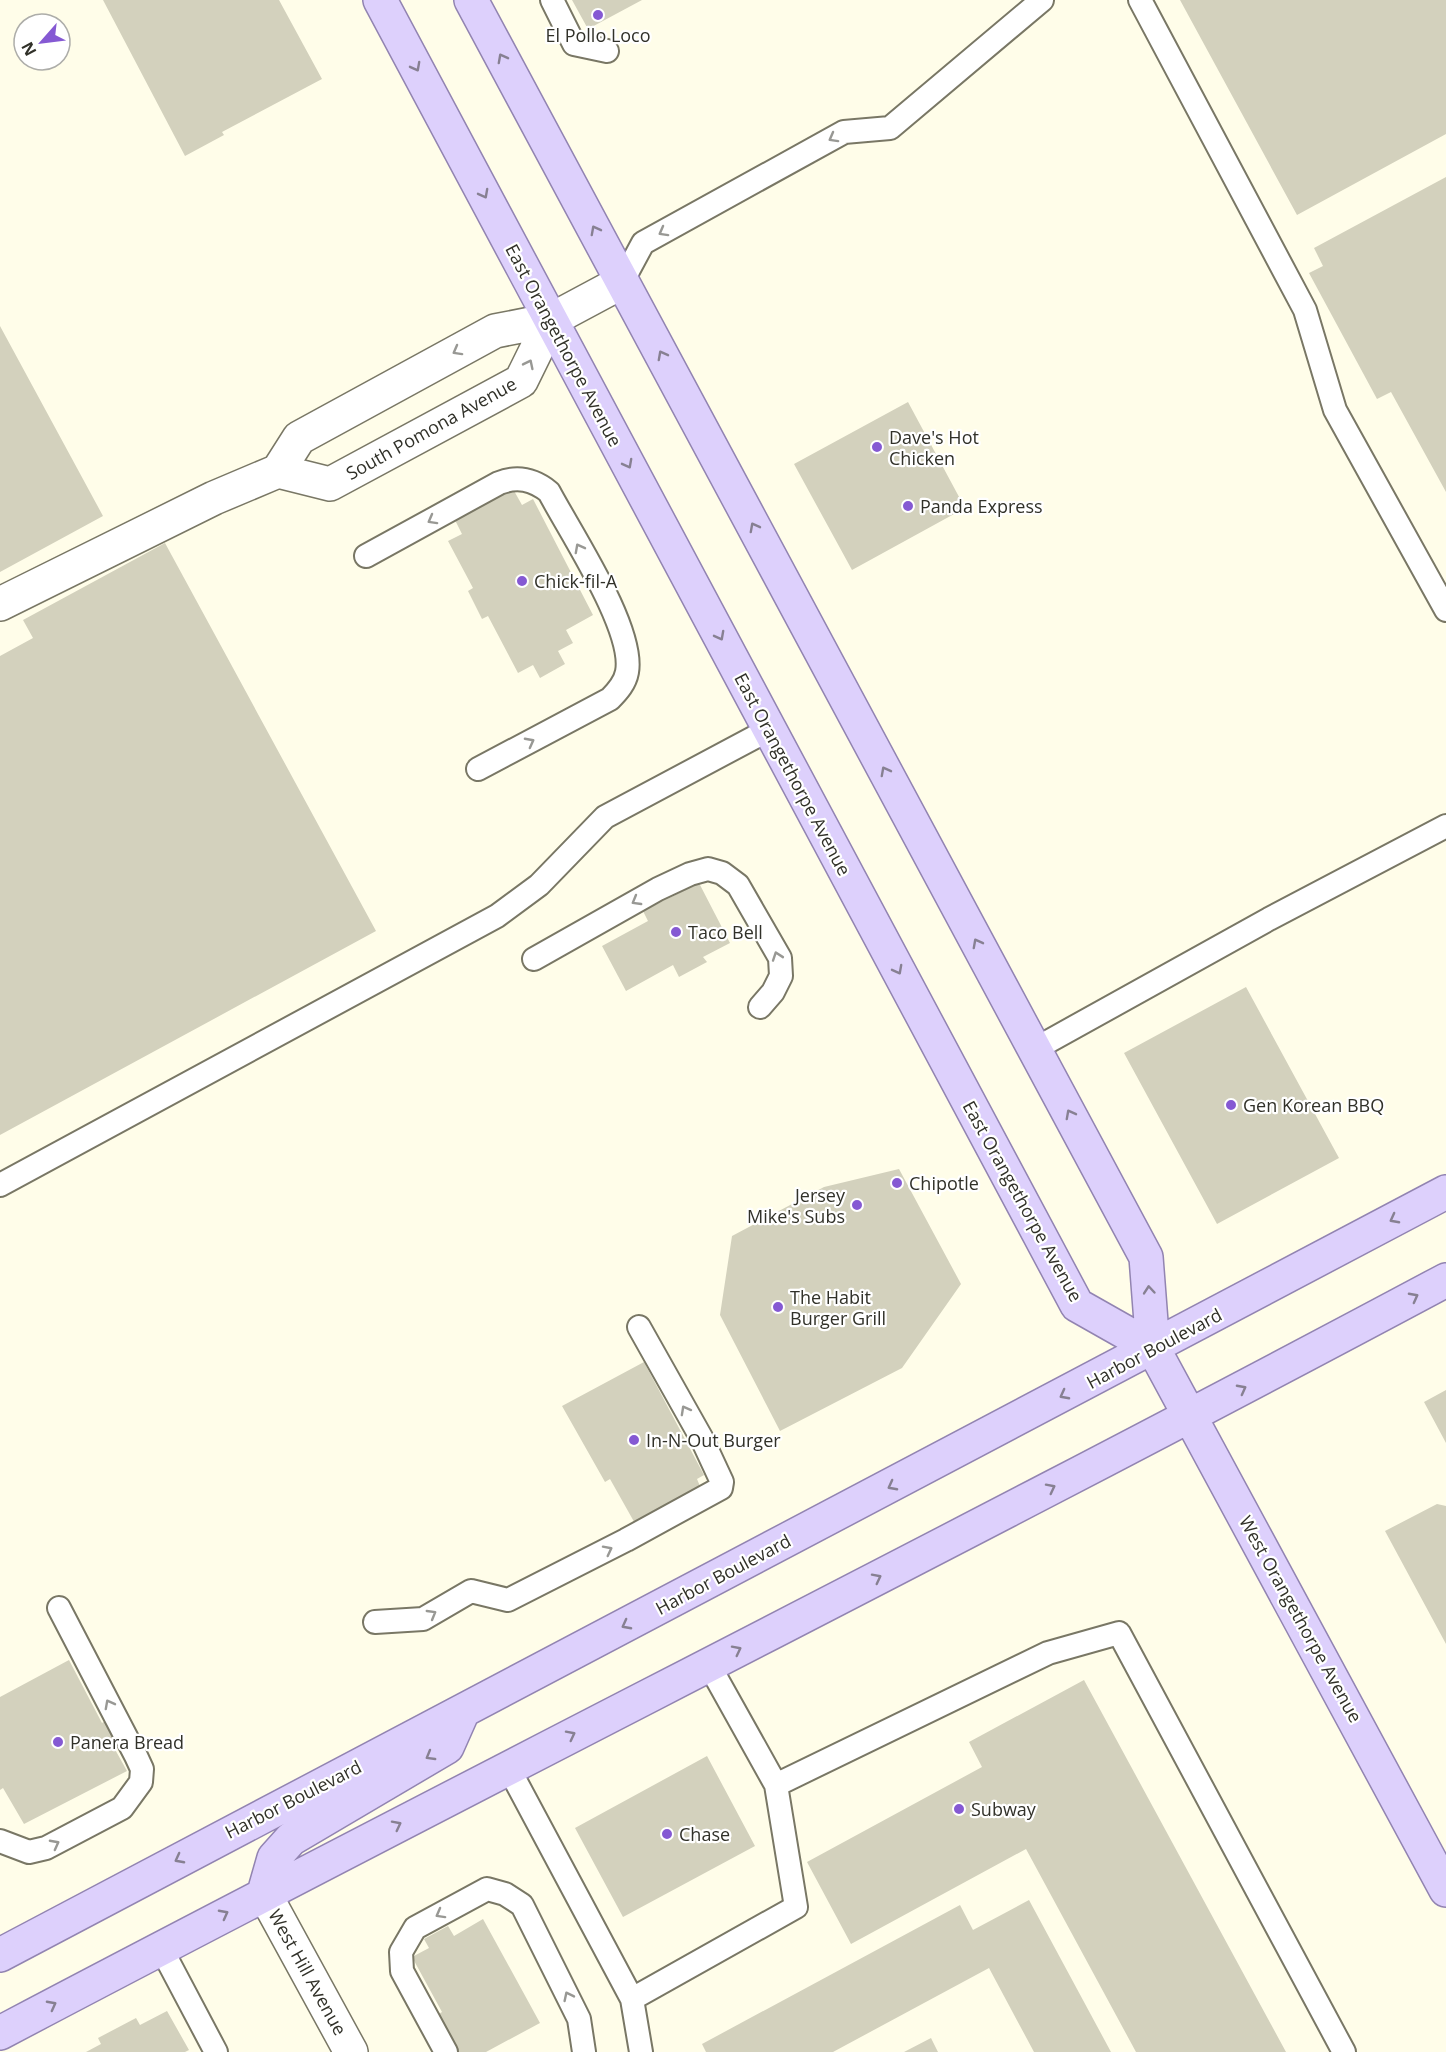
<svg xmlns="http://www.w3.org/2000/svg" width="1446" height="2052" font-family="'Open Sans',sans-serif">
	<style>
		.building { fill: #d3d1bd }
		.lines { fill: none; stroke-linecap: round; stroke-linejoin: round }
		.lane-casing { stroke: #797765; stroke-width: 26 }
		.street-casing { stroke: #797765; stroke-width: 36 }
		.primary-casing { stroke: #9284b1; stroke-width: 36 }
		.lane { stroke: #fff; stroke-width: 22 }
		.street { stroke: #fff; stroke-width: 33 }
		.primary { stroke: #ddd0fc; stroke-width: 33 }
		.oneway { stroke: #878092 }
		.oneway2 { stroke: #989894 }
		.poi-dot { fill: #8559d3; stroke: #fff; stroke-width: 2 }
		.labels { text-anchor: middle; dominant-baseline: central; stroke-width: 4.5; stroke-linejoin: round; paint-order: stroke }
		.poi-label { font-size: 18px; fill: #313129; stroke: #fff; text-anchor: start }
		.street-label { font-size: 18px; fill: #313129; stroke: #fff }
	</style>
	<rect width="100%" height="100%" fill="#fffde9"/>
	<path class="building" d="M103,0H279L322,79L222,132L224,135L185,156Z
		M572,0H642L588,29Z
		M1180,0H1446V134L1297,215Z
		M1446,177V492L1391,392L1377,399L1309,273L1323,266L1314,248Z
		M0,326L103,516L0,572Z
		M908,402L965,508L852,570L794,464Z
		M513,489L522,505L533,499L593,615L566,630L573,643L558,651L565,664L540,678L533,665L518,673L488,616L482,619L468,591L473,588L448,541L462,534L455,520Z
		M165,543L376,931L0,1135V656L33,638L23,620Z
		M699,883L730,943L703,957L707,962L679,977L673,965L626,991L602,946L648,921L643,911Z
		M1246,987L1339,1158L1217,1224L1124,1053Z
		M899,1169L961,1284L902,1368L780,1431L720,1315L732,1236L824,1187Z
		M644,1362L704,1475L697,1479L702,1491L637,1527L610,1479L605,1482L562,1406Z
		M1446,1390V1443L1424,1402Z
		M1437,1504L1446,1506V1644L1385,1531Z
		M69,1660L102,1723L108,1719L118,1740L112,1744L127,1771L24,1824L3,1788L0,1790V1697Z
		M1084,1680L1286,2052H1136L1026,1849L851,1944L807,1862L982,1767L969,1742Z
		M707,1756L755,1846L623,1917L575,1828Z
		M1029,1900L1111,2052H1034L989,1968L833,2052H706L702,2044L960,1905L973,1930Z
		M483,1919L540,2023L486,2052H453L434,2017L442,2012L412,1957L429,1948L424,1939L448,1926L454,1936Z
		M167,2011L189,2050L185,2052H86L101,2044L98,2038L136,2018L140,2025Z
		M931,2038L938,2052H904Z"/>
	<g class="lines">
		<defs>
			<path id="lane" d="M552,0L574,44L607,51
				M1140,0L1305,310L1335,410L1446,610
				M622,282L643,243L844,132L890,128L1042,0
				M366,556L499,483C517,476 533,479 549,492C570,532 635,629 627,672C625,683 618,691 610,699L478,769
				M534,959L658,889L690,874L708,869L722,873L738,885L780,958L781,976L773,992L760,1007
				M1035,1049L1269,919L1446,826
				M0,1185L497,916L539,885L605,817L770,729
				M375,1622L423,1619L471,1591L508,1600L626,1540L721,1488L722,1482L702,1439L639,1327
				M508,1767L632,1999L641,2052
				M776,1785L1048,1653L1119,1633L1344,2052
				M0,1841L29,1852L46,1848L122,1808L141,1782L142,1769L136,1756L59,1608
				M161,1948L216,2052
				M632,1999L796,1907L776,1785L709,1665
				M446,2052L402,1971L401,1952L415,1928L487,1889L505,1894L522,1905L579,2019L584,2052"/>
			<path id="street" d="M278,471L330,484L521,381L551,320
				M0,604L214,498L278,471L299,438L495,331L551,320L622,282
				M264,1893L351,2052"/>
			<path id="primary" d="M380,0L1077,1305L1153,1348
				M471,0L1146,1257L1153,1348L1446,1890
				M264,1893L274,1858L291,1839L447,1747L463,1711
				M0,1955L1446,1192
				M0,2033C481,1779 967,1536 1446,1280"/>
		</defs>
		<use href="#lane" class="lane-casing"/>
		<use href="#street" class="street-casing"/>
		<use href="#primary" class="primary-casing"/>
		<use href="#lane" class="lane"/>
		<use href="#street" class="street"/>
		<use href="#primary" class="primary"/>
	</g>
	<defs><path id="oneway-chevron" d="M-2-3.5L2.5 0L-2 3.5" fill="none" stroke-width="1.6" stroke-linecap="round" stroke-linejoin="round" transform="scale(1.5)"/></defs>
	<g class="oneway">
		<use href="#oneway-chevron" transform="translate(502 58) rotate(-118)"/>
		<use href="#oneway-chevron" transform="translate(416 67) rotate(62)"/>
		<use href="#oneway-chevron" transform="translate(484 194) rotate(62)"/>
		<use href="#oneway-chevron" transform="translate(595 230) rotate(-118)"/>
		<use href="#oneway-chevron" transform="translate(662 355) rotate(-118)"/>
		<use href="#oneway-chevron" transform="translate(628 464) rotate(62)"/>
		<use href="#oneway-chevron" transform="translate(754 527) rotate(-118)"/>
		<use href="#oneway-chevron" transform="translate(720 636) rotate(62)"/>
		<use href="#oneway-chevron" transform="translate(885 771) rotate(-118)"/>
		<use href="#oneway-chevron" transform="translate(977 943) rotate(-118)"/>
		<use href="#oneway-chevron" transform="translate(898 970) rotate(62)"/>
		<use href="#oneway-chevron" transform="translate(1070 1114) rotate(-118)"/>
		<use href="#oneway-chevron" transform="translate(1394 1219) rotate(152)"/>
		<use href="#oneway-chevron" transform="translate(1149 1290) rotate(-95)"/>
		<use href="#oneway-chevron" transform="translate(1414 1297) rotate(-28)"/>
		<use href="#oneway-chevron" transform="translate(1242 1389) rotate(-28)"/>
		<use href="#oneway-chevron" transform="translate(1064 1395) rotate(152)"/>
		<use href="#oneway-chevron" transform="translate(892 1486) rotate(152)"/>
		<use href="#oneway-chevron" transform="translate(1051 1488) rotate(-27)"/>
		<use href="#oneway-chevron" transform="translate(877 1578) rotate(-27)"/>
		<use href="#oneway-chevron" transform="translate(626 1625) rotate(152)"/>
		<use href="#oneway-chevron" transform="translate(737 1650) rotate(-27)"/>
		<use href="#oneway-chevron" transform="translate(571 1735) rotate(-27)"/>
		<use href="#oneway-chevron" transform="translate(430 1756) rotate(150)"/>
		<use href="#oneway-chevron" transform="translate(397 1825) rotate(-27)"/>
		<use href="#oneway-chevron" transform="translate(179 1859) rotate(152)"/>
		<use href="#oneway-chevron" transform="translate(224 1914) rotate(-28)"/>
		<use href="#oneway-chevron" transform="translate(52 2005) rotate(-28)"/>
	</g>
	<g class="oneway2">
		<use href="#oneway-chevron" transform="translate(833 138) rotate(151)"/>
		<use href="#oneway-chevron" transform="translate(663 232) rotate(151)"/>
		<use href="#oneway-chevron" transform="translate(457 351) rotate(151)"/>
		<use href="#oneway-chevron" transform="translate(529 364) rotate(-64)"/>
		<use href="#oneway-chevron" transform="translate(432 520) rotate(151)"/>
		<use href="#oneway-chevron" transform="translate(579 548) rotate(-118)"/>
		<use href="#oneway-chevron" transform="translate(530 742) rotate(-28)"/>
		<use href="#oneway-chevron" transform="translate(636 901) rotate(150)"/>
		<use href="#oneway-chevron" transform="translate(777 956) rotate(-109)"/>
		<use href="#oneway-chevron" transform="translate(685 1410) rotate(-119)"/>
		<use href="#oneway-chevron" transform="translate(608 1550) rotate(-27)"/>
		<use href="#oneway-chevron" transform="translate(432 1614) rotate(-30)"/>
		<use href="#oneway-chevron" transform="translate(109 1704) rotate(-118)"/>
		<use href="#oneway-chevron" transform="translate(55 1844) rotate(-28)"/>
		<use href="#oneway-chevron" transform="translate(440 1914) rotate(151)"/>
		<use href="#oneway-chevron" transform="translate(568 1996) rotate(-116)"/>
	</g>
	<g class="poi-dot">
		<circle cx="598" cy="15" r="6"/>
		<circle cx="877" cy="447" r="6"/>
		<circle cx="908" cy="506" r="6"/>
		<circle cx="522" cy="581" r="6"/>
		<circle cx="676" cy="932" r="6"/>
		<circle cx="1231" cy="1105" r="6"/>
		<circle cx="897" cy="1183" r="6"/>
		<circle cx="857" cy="1205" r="6"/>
		<circle cx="778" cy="1307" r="6"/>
		<circle cx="634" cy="1440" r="6"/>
		<circle cx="58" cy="1742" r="6"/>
		<circle cx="959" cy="1809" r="6"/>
		<circle cx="667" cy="1834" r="6"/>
	</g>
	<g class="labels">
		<g class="poi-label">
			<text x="598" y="35" text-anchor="middle">El Pollo Loco</text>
			<text x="889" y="437">Dave's Hot<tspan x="889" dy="21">Chicken</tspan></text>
			<text x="920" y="506">Panda Express</text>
			<text x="534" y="581">Chick-fil-A</text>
			<text x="688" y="932">Taco Bell</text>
			<text x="1243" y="1105">Gen Korean BBQ</text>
			<text x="909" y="1183">Chipotle</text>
			<text x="845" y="1195" text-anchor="end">Jersey<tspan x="845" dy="21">Mike's Subs</tspan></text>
			<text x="790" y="1297">The Habit<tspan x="790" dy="21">Burger Grill</tspan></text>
			<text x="646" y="1440">In-N-Out Burger</text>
			<text x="70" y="1742">Panera Bread</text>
			<text x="971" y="1809">Subway</text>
			<text x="679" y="1834">Chase</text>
		</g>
		<g class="street-label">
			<text transform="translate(564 345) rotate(62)">East Orangethorpe Avenue</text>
			<text transform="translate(431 428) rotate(-29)">South Pomona Avenue</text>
			<text transform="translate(793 774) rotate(62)">East Orangethorpe Avenue</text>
			<text transform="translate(1023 1201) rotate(61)">East Orangethorpe Avenue</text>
			<text transform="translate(1154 1348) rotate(-28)">Harbor Boulevard</text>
			<text transform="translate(723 1574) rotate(-28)">Harbor Boulevard</text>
			<text transform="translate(1301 1619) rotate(61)">West Orangethorpe Avenue</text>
			<text transform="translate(293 1799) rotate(-27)">Harbor Boulevard</text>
			<text transform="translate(308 1972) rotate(61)">West Hill Avenue</text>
		</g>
	</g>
	<g transform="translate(42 42) rotate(242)"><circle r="28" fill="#ffffff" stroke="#adada9" stroke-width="1.5"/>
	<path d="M0-4.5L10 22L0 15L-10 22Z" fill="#8559d3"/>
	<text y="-9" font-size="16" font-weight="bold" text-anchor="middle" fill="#313129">N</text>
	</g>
</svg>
